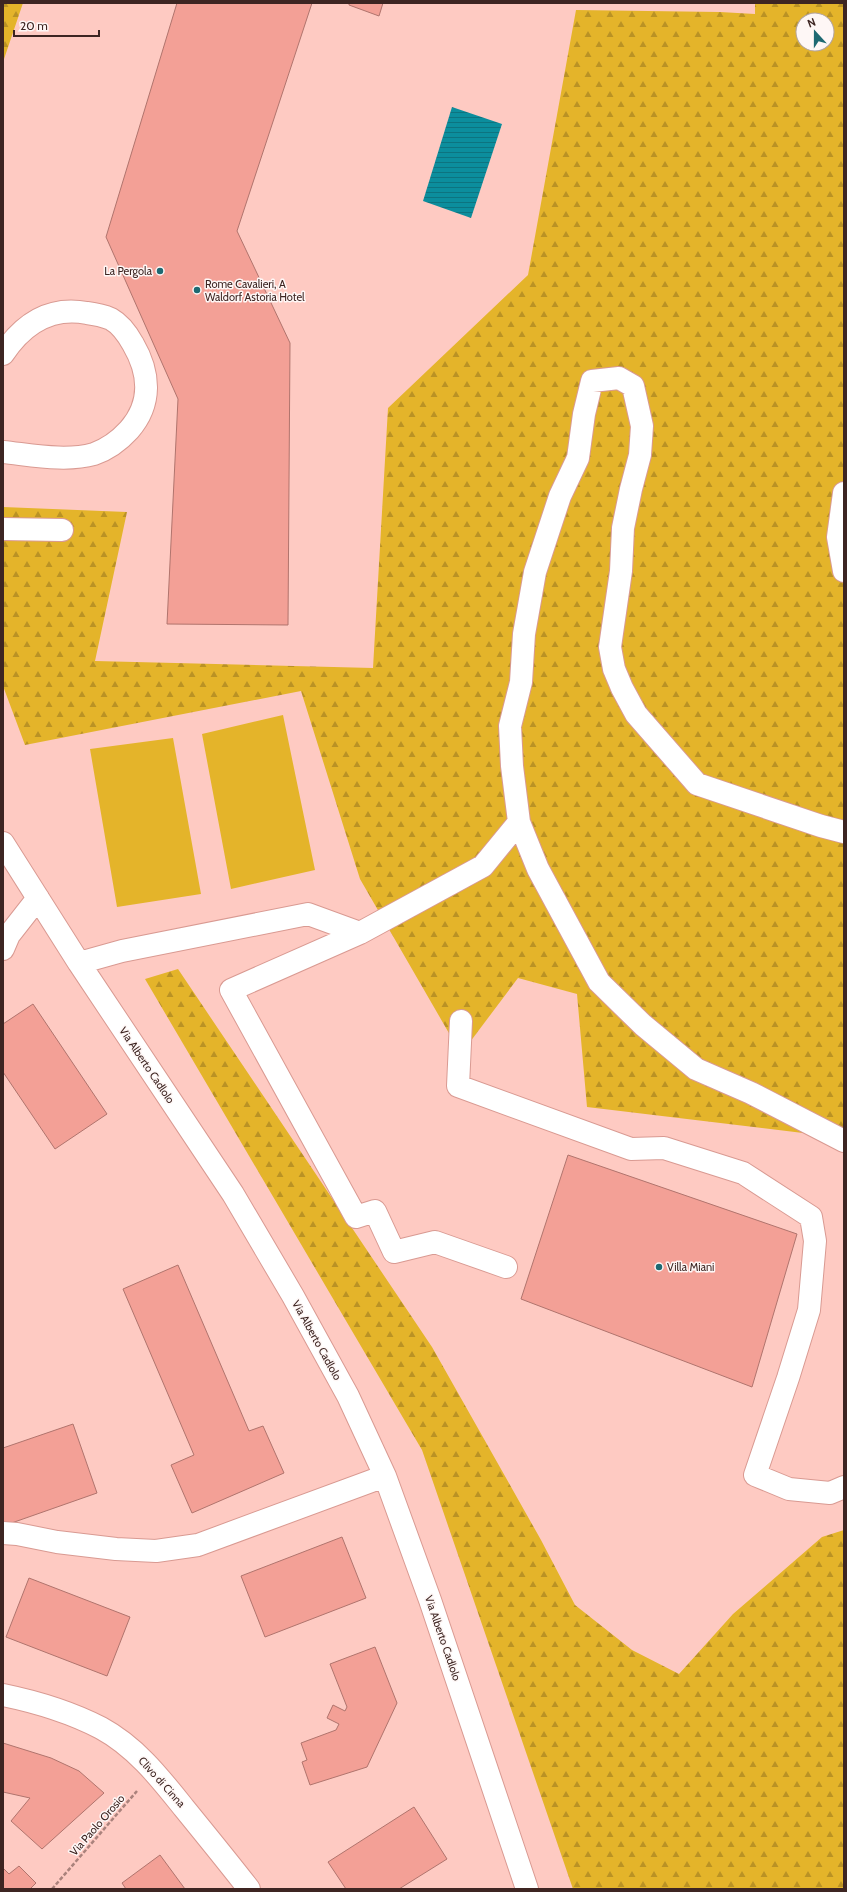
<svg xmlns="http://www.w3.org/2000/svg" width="847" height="1892" font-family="Cabin,sans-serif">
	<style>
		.forest { fill: url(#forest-firs); fill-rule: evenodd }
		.pitch { fill: #e4b42a }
		.water { fill: url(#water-rules) }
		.building { fill: #f3a096; stroke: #b0746d }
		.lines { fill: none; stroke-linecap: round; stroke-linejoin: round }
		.minor-casing { stroke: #d99a92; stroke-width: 24 }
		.path { stroke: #aa827c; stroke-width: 2.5; stroke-dasharray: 4 2; stroke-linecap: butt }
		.minor { stroke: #fff; stroke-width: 22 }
		.poi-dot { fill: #1e6972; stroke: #fef7f6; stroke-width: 1.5 }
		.labels { text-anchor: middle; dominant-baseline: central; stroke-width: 3; stroke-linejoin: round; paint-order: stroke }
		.poi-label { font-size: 11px; fill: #3d2522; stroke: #fef7f6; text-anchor: start }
		.street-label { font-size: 11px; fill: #3d2522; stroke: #fef7f6 }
	</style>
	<defs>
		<pattern id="forest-firs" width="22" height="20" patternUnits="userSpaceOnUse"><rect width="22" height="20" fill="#e4b42a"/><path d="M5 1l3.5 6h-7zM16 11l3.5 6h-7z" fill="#ba9224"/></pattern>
		<pattern id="water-rules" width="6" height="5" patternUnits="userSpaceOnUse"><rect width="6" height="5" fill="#0c8e9d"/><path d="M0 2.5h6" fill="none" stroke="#0d7480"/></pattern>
	</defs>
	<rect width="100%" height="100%" fill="#fecac2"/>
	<path class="forest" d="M3,3H23L3,62Z
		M755,3H844V1138L587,1107L577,994L518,978L461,1054L360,879L301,691L25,745L3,686V507L127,512L95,661L373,668L388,408L528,275L576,10L720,12L755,14ZM803,20H827V44H803Z
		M178,969L432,1347L541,1540L575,1605L632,1650L679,1674L733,1614L822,1537L844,1530V1889H573L422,1450L145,979Z"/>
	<path class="pitch" d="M283,715L315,870L231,889L202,734Z
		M173,738L201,894L117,907L90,749Z"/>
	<path class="water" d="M452,107L502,124L471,218L423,201Z"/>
	<path class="building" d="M177,3H312L237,231L290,343L288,625L167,624L178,399L106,237Z
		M349,3H383L379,16L349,5Z
		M33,1004L107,1114L55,1149L3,1072V1024Z
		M568,1155L797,1234L752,1387L521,1299Z
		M178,1265L249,1431L263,1426L284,1473L192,1513L171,1465L194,1455L123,1289Z
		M73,1424L97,1493L3,1526V1448Z
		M342,1537L366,1598L265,1637L241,1576Z
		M29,1578L130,1617L107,1676L6,1637Z
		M375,1647L397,1703L367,1767L310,1785L302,1762L307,1760L301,1743L336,1730L339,1724L327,1718L333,1705L345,1711L347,1707L330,1664Z
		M3,1743L51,1758L79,1771L104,1793L42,1849L11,1821L30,1798L3,1792Z
		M414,1807L447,1859L399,1889H346L328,1862Z
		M160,1855L185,1889H126L122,1883Z
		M19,1866L36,1883L30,1889H3V1868L9,1874Z"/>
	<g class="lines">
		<defs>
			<path id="minor" d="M3,354C23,324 50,306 87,313C95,314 104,316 111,319C120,324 128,335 133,344C150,373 152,404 129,430C119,441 108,449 94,454C66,462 32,455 3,452
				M844,493L838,537L844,571
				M3,529L62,530
				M844,832L821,826L697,784L636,714L622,688L614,669L610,647L621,571L623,528L631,489L640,455L642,426L633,386L619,378L592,381L584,414L578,458L560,496L535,572L524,634L521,682L510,726L512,766L519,822L538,869L599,982L643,1025L696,1069L751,1093L844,1141
				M3,843L79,963L233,1194L293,1296L348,1396L385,1476L430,1600L527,1889
				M360,933L231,990L356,1217L375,1211L394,1252L435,1242L506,1267
				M3,949L9,935L38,898
				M79,963L122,951L308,914L360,933L483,866L519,822
				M461,1021L458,1086L631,1149L664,1148L743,1173L811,1217L815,1241L809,1310L788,1378L755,1475L789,1489L830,1493L844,1487
				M3,1533L17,1534L57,1542L116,1549L156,1551L198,1545L385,1476
				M3,1695C37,1702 70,1712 101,1728C136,1747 160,1778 184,1808C206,1835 228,1862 249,1889"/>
		</defs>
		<use href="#minor" class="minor-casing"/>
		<path class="path" d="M52,1889L137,1791"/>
		<use href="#minor" class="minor"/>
	</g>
	<g class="poi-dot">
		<circle cx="160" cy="271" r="4"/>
		<circle cx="197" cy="290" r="4"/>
		<circle cx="659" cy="1267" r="4"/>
	</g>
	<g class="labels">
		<g class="poi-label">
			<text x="152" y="271" text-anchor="end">La Pergola</text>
			<text x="205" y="284">Rome Cavalieri, A<tspan x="205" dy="13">Waldorf Astoria Hotel</tspan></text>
			<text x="667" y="1267">Villa Miani</text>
		</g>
		<g class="street-label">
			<text transform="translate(147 1065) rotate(56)">Via Alberto Cadlolo</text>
			<text transform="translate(317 1340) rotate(61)">Via Alberto Cadlolo</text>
			<text transform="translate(443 1638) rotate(71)">Via Alberto Cadlolo</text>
			<text transform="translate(162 1782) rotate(48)">Clivo di Cinna</text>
			<text transform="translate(97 1825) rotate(-49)">Via Paolo Orosio</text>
		</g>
	</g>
	<rect width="847" height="1892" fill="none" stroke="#3d2522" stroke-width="8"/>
	<g transform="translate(815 32) rotate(339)"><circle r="19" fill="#fef7f6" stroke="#b1a3a1"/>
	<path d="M0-3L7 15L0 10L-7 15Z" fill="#1e6972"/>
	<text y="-6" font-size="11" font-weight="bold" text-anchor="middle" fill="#3d2522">N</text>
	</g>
	<path d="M14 30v6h85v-6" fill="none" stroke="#3d2522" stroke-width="2"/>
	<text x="20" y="30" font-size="12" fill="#3d2522" stroke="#fef7f6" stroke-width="3" paint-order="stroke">20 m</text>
</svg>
